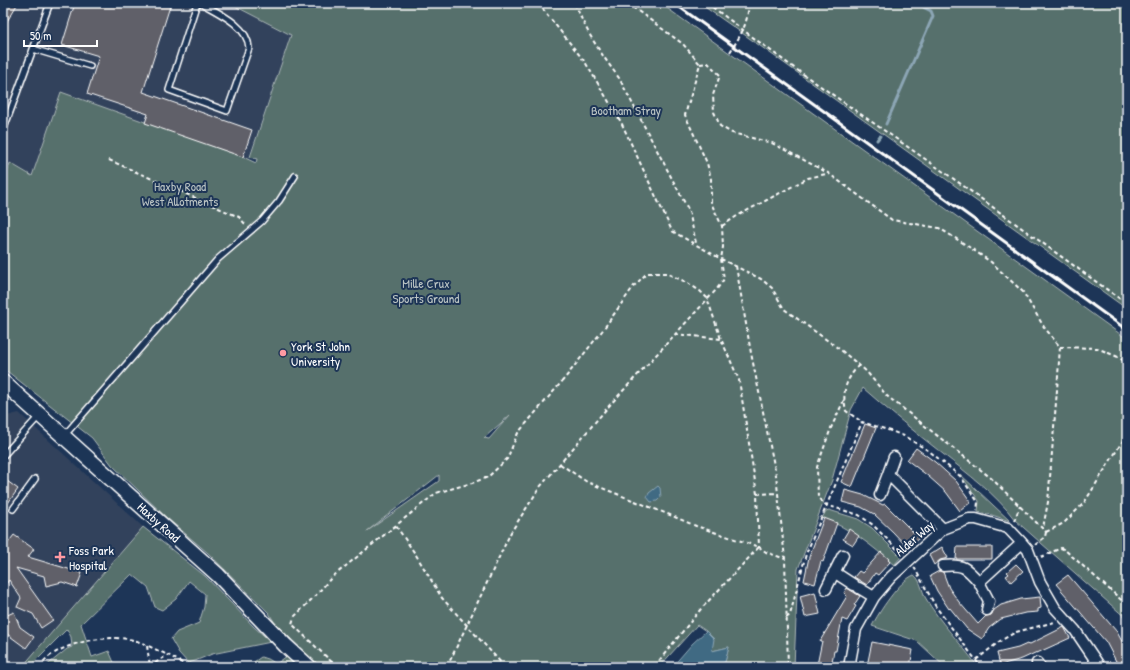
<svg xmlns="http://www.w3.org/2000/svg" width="1130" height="670" font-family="'Patrick Hand',sans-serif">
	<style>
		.built { fill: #31425c }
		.green { fill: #576f6c; stroke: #abb7b6; fill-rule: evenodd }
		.water { fill: #3f6b83; stroke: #8ca6b5 }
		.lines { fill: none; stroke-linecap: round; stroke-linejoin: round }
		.stream { stroke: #8ca6b5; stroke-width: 3 }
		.building { fill: #606069; stroke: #fff }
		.lane-casing { stroke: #fff; stroke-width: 8 }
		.street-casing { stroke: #fff; stroke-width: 13 }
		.secondary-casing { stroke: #fff; stroke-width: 17 }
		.path { stroke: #fff; stroke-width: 2; stroke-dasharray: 4 3; stroke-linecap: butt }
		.lane { stroke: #1d3557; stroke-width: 5 }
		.street { stroke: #1d3557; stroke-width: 10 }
		.secondary { stroke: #1d3557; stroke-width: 14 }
		.rail { stroke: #fff; stroke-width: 3 }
		.poi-dot { fill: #ff9aa2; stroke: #1d3557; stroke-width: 1.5 }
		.labels { text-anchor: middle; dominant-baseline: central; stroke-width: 4; stroke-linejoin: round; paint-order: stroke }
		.park-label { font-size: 13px; fill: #bcc5c4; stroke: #1d3557 }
		.poi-label { font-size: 13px; fill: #fff; stroke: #1d3557; text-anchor: start }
		.street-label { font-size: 13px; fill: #fff; stroke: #1d3557 }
	</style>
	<rect width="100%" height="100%" fill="#1d3557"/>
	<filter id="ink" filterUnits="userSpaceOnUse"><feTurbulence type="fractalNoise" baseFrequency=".025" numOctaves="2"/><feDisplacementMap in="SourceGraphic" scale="8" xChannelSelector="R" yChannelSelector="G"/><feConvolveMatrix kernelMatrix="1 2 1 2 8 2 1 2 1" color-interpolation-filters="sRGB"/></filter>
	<g filter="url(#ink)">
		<path class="built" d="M3,3H229L291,35L248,160L243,157L32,176L3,159Z
			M19,413L143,527L22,667H3V417Z"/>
		<path class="green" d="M229,3H660L1127,339V619L1015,520C996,494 968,474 943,454C916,433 889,411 863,388L851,410L832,480L798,569L794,667H716L725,662L729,647L712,651L706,631L697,625L659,667H321L276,625L269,613L208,553L167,518L112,465L92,438L3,368V268L6,262L3,258V186L10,163L32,176L61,92L243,157L256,163L257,159L250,157L291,35ZM510,415L489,439L484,438ZM439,475V481L366,532Z
			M699,3H1127V309L742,33Z
			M960,474L1010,521L992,515L978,512L979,501Z
			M829,510L858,519L872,528L901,557L894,565C871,545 852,529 822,518L826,511Z
			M143,527L205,576L254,627L271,642L212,654L195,661L188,663L179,653L171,639L177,632L199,623L204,607L205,594L189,581L176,599L162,610L155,607L148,587L132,574L81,624L92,657L109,651L116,667H45L67,649L72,647L71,637L67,629L37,659L31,667H22Z
			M914,575C920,579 922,590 925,597C939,622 961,643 978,667H945L917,641L872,626C879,612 899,581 914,575Z
			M287,656L299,667H253L254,662L261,657L270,660L276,664Z"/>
		<path class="water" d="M658,486L660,488L661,497L657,501L651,502L647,497L649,493Z
			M706,631L714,639L712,651L729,647L725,662L716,667H672L692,644Z"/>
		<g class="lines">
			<path class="stream" d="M886,124L933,16L931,11L925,8L919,3
				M877,140L880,136"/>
		</g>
		<path class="building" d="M3,3H18L3,28Z
			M75,3H171L143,92L252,130L243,157L145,123L148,114L87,94L99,56L62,45Z
			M865,424L876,428L852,487L841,482Z
			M916,448L935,462L956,481L971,502L960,511L946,492L928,476L907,460Z
			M3,478L18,489L3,510Z
			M845,490L863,495L883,505L885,504L919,538L908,548L893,532L874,514L861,507L842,502Z
			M824,518L837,523L823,562L821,561L815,584L804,581L809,557Z
			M849,529L859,536L853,545L843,539Z
			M14,535L34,549L28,557L82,573L77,587L62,582L46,586L44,576L16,568L53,620L41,628L33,614L17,607L21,598L9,580L3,588V549Z
			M942,547L948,558L940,560L934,565L929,555Z
			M957,547H992V559H956Z
			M881,552L889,559L888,560L890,562L878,575L875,573L867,585L854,577L859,571L862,573L864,571Z
			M1016,564L1023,571L1011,582L1006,576L1009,574L1007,572Z
			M939,571L943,572L949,588L959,602L978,624L986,616L991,615L994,610L1001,605L1021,599L1040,597L1041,608L1038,609V612L1025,613L1001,619L989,628L982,639L967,629L950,608L949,609L937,591L930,576Z
			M1068,575L1117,632L1127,651V665L1123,667H1119L1106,642L1056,584Z
			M847,588L860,596L854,605L856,606L847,621L842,619L836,651H834L831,667H820L821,666L817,665L822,641H820L847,596L844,593Z
			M815,592L820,614L805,617L800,596Z
			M14,612L20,627L34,637L26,648L3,631V617Z
			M1064,627L1070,638L1037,653V652L1022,659L1000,665L997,653L1018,648L1027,644L1028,645Z
			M872,642L913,650L910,667L867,666Z"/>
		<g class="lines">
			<defs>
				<path id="lane" d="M197,3L169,90L227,111L249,48C248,26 219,13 201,3
					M33,49L90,66
					M3,131L50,3
					M64,436L218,259L262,221L279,201L295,176
					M3,456L40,415
					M13,509L35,479"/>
				<path id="street" d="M894,457L888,474L943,529
					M880,495L888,474
					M943,566C963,564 966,567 979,582
					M834,572L854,585
					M859,588L874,597
					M826,589L843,555
					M987,610L989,601L979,582L1022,543
					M1037,663L1040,667
					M849,667L856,629L874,597L891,577L943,529L969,519H976L1008,528L1022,543L1028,550L1040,582L1055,608L1075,630L1100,667"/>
				<path id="secondary" d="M3,382L218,575L286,646L309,667"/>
			</defs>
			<use href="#lane" class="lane-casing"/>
			<use href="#street" class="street-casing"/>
			<use href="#secondary" class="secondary-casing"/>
			<path class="path" d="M538,3L585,62L621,122L672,231L721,259L761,279L772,288L784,309L842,351L866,371L887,396L991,478L1046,532
				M575,3C585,31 602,55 619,78L689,211L696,243
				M707,3L790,65L951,177L1127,304
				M730,52C742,33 747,26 749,3
				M700,64L708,63L720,75L713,95L714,112L720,126L732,133L772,143L828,173L892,220L939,228L963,243L991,262L1023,292L1044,327L1060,347L1057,390L1048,502L1043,528
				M109,160L239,217L246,225
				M722,226L737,216L808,178L826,174
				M736,266L751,353L776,475L785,559L788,667
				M675,334L721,339
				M1060,347L1097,348L1118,357L1127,363
				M859,365C845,381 842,391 846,411L862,422
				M844,400L831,428L817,467L818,498L826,505L859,515L873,525L902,554
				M560,464L587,482L670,515L696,526L759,547L700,610L654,667
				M757,494L778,493
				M1014,521L1020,506
				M396,526L416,555L442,598L505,667
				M1046,532L1064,523L1084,503L1127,434
				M1035,545L1045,537L1046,532
				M1041,557L1061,548L1065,550L1127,605
				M914,567L936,607L981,667
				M786,618L790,615L806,554L862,422L891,431L904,436L929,451L960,476L978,502L977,510
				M147,646L150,666
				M976,660L1000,641L1016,632L1055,622
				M39,667C54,644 102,635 128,639C142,641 155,650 168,655
				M149,667L168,655L189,667
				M337,667L292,624L294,617L316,595L331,578L436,493L472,483L488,477L507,459L518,433L565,378L602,331L634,286L647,273H666L686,282L700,291L707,298L721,339L739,380L757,494L759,547L766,552L785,559
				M447,667L511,532L540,487L608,407L717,289L724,279L721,259L723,247L722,226L711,203V179L707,163L685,115L700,64L683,44L627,3"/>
			<use href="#lane" class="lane"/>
			<use href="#street" class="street"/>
			<use href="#secondary" class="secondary"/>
			<path class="rail" d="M674,3L1127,330"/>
		</g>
	</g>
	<g class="poi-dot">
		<circle cx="283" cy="353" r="4"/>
		<path d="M58 551h4v4h4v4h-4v4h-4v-4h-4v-4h4z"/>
	</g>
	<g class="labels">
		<g class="park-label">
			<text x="626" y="110">Bootham Stray</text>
			<text x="180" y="186">Haxby Road<tspan x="180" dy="15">West Allotments</tspan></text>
			<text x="426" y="283">Mille Crux<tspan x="426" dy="15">Sports Ground</tspan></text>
		</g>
		<g class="poi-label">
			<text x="291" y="346">York St John<tspan x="291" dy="15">University</tspan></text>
			<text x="69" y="550">Foss Park<tspan x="69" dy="15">Hospital</tspan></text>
		</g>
		<g class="street-label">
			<text transform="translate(159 522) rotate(42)">Haxby Road</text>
			<text transform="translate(914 538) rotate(-41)">Alder Way</text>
		</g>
	</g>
	<rect width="1130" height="670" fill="none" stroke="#1d3557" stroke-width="16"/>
	<rect x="8" y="8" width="1114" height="654" fill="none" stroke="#fff" stroke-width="1.5" filter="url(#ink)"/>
	<path d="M24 40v6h73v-6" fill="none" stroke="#ffffff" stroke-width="2"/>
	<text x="30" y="40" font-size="12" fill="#ffffff" stroke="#1d3557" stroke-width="3" paint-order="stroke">50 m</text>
</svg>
